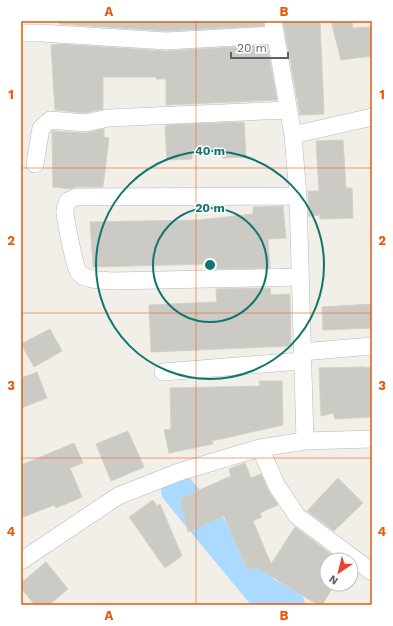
<svg xmlns="http://www.w3.org/2000/svg" width="393" height="626" font-family="'Work Sans',sans-serif">
	<style>
		.lines { fill: none; stroke-linecap: round; stroke-linejoin: round }
		.river { stroke: #aadaff; stroke-width: 34 }
		.building { fill: #cccac5; stroke: #d6d1c6 }
		.minor-casing { stroke: #b5b8bc; stroke-width: 18 }
		.minor { stroke: #fff; stroke-width: 17 }
		.grid { fill: none; stroke: #e8590c; stroke-width: 1; stroke-opacity: 0.55 }
		.ring { fill: none; stroke: #0f766e; stroke-width: 2 }
		.centre { fill: #0f766e; stroke: #fff; stroke-width: 2 }
		.ring-label { font-size: 12px; text-anchor: middle; font-weight: bold; fill: #0f766e; stroke: #fff; stroke-width: 3; stroke-linejoin: round; paint-order: stroke }
		.neatline { fill: none; stroke: #e8590c; stroke-width: 1.5 }
		.grid-label { font-size: 13px; text-anchor: middle; font-weight: bold; fill: #e8590c }
	</style>
	<rect width="100%" height="100%" fill="#f1efe8"/>
	<g class="lines">
		<path class="river" d="M178,490L264,594L288,605"/>
	</g>
	<path class="building" d="M59,21H263L264,26L166,31L59,24Z
		M283,21H320L324,114L300,115Z
		M331,21H352L353,28L372,27V56L341,60Z
		M59,44L166,51L267,45L277,100L166,105V79H156V77H103V109L85,113L55,110L51,45Z
		M244,122L246,157L222,158V150H192V159L167,160L165,127L167,125Z
		M104,129V137L109,138L103,187H76L70,189L53,187L52,131L85,133Z
		M343,140L346,188H352L353,218L320,219V215L309,216L308,191H319L316,141Z
		M283,206L286,238L268,239L270,268L215,269L214,264H207L93,267L90,222L199,220L253,214V207Z
		M270,288L271,295L290,294L291,346L151,352L149,305L217,302L216,289Z
		M372,304V328L323,330L322,307Z
		M50,329L62,351L34,367L21,344Z
		M363,367L372,368V417L335,419L333,413L321,416L319,368Z
		M37,372L47,398L21,408V378Z
		M259,381H282L283,425L212,441L213,444L169,453L164,430L171,429L170,388L260,386Z
		M128,431L144,467L111,481L96,444Z
		M74,443L83,463L70,468L82,497L56,508L54,505L21,518V465Z
		M245,463L251,478L261,474L268,490L278,505L260,513L262,517L253,521L271,564L295,527L339,560H327V584H335L322,605H318L256,567L248,571L224,516L188,532L180,499L231,476L229,469Z
		M338,478L363,503L334,531L307,511Z
		M153,500L157,506L160,504L182,556L165,568L129,517Z
		M46,562L68,589L49,605H35L21,588V583Z"/>
	<g class="lines">
		<defs>
			<path id="minor" d="M273,21L293,135L298,196L305,441
				M21,33H41L166,41L274,35
				M293,135L372,117
				M35,164L41,128L50,120L86,123L108,118L287,110
				M298,196L76,197L68,201C66,205 64,209 65,213C66,222 75,269 79,273C87,281 102,280 112,281L300,277
				M302,352L372,346
				M163,372L302,361
				M260,448L277,486L297,516L372,572
				M21,561L118,496L179,472L260,448L305,441L372,439"/>
		</defs>
		<use href="#minor" class="minor-casing"/>
		<use href="#minor" class="minor"/>
	</g>
	<path class="grid" d="M196,21V605M21,168H372M21,313H372M21,458H372"/>
	<g class="ring">
		<circle cx="210" cy="265" r="57"/>
		<circle cx="210" cy="265" r="114"/>
	</g>
	<circle cx="210" cy="265" r="6" class="centre"/>
	<g class="ring-label">
		<text x="210" y="155">40 m</text>
		<text x="210" y="212">20 m</text>
	</g>
	<rect width="393" height="626" fill="none" stroke="#ffffff" stroke-width="44"/>
	<g transform="translate(339 572) rotate(215)"><circle r="19" fill="#ffffff" stroke="#bfc1c3"/>
	<path d="M0-3L7 15L0 10L-7 15Z" fill="#ea4335"/>
	<text y="-6" font-size="11" font-weight="bold" text-anchor="middle" fill="#5f6368">N</text>
	</g>
	<path d="M231 52v6h57v-6" fill="none" stroke="#5f6368" stroke-width="2"/>
	<text x="237" y="52" font-size="12" fill="#5f6368" stroke="#ffffff" stroke-width="3" paint-order="stroke">20 m</text>
	<rect x="22" y="22" width="349" height="582" class="neatline"/>
	<g class="grid-label">
		<text x="109" y="16">A</text>
		<text x="284" y="16">B</text>
		<text x="11" y="99">1</text>
		<text x="382" y="99">1</text>
		<text x="11" y="245">2</text>
		<text x="382" y="245">2</text>
		<text x="11" y="390">3</text>
		<text x="382" y="390">3</text>
		<text x="11" y="536">4</text>
		<text x="382" y="536">4</text>
		<text x="109" y="620">A</text>
		<text x="284" y="620">B</text>
	</g>
</svg>
